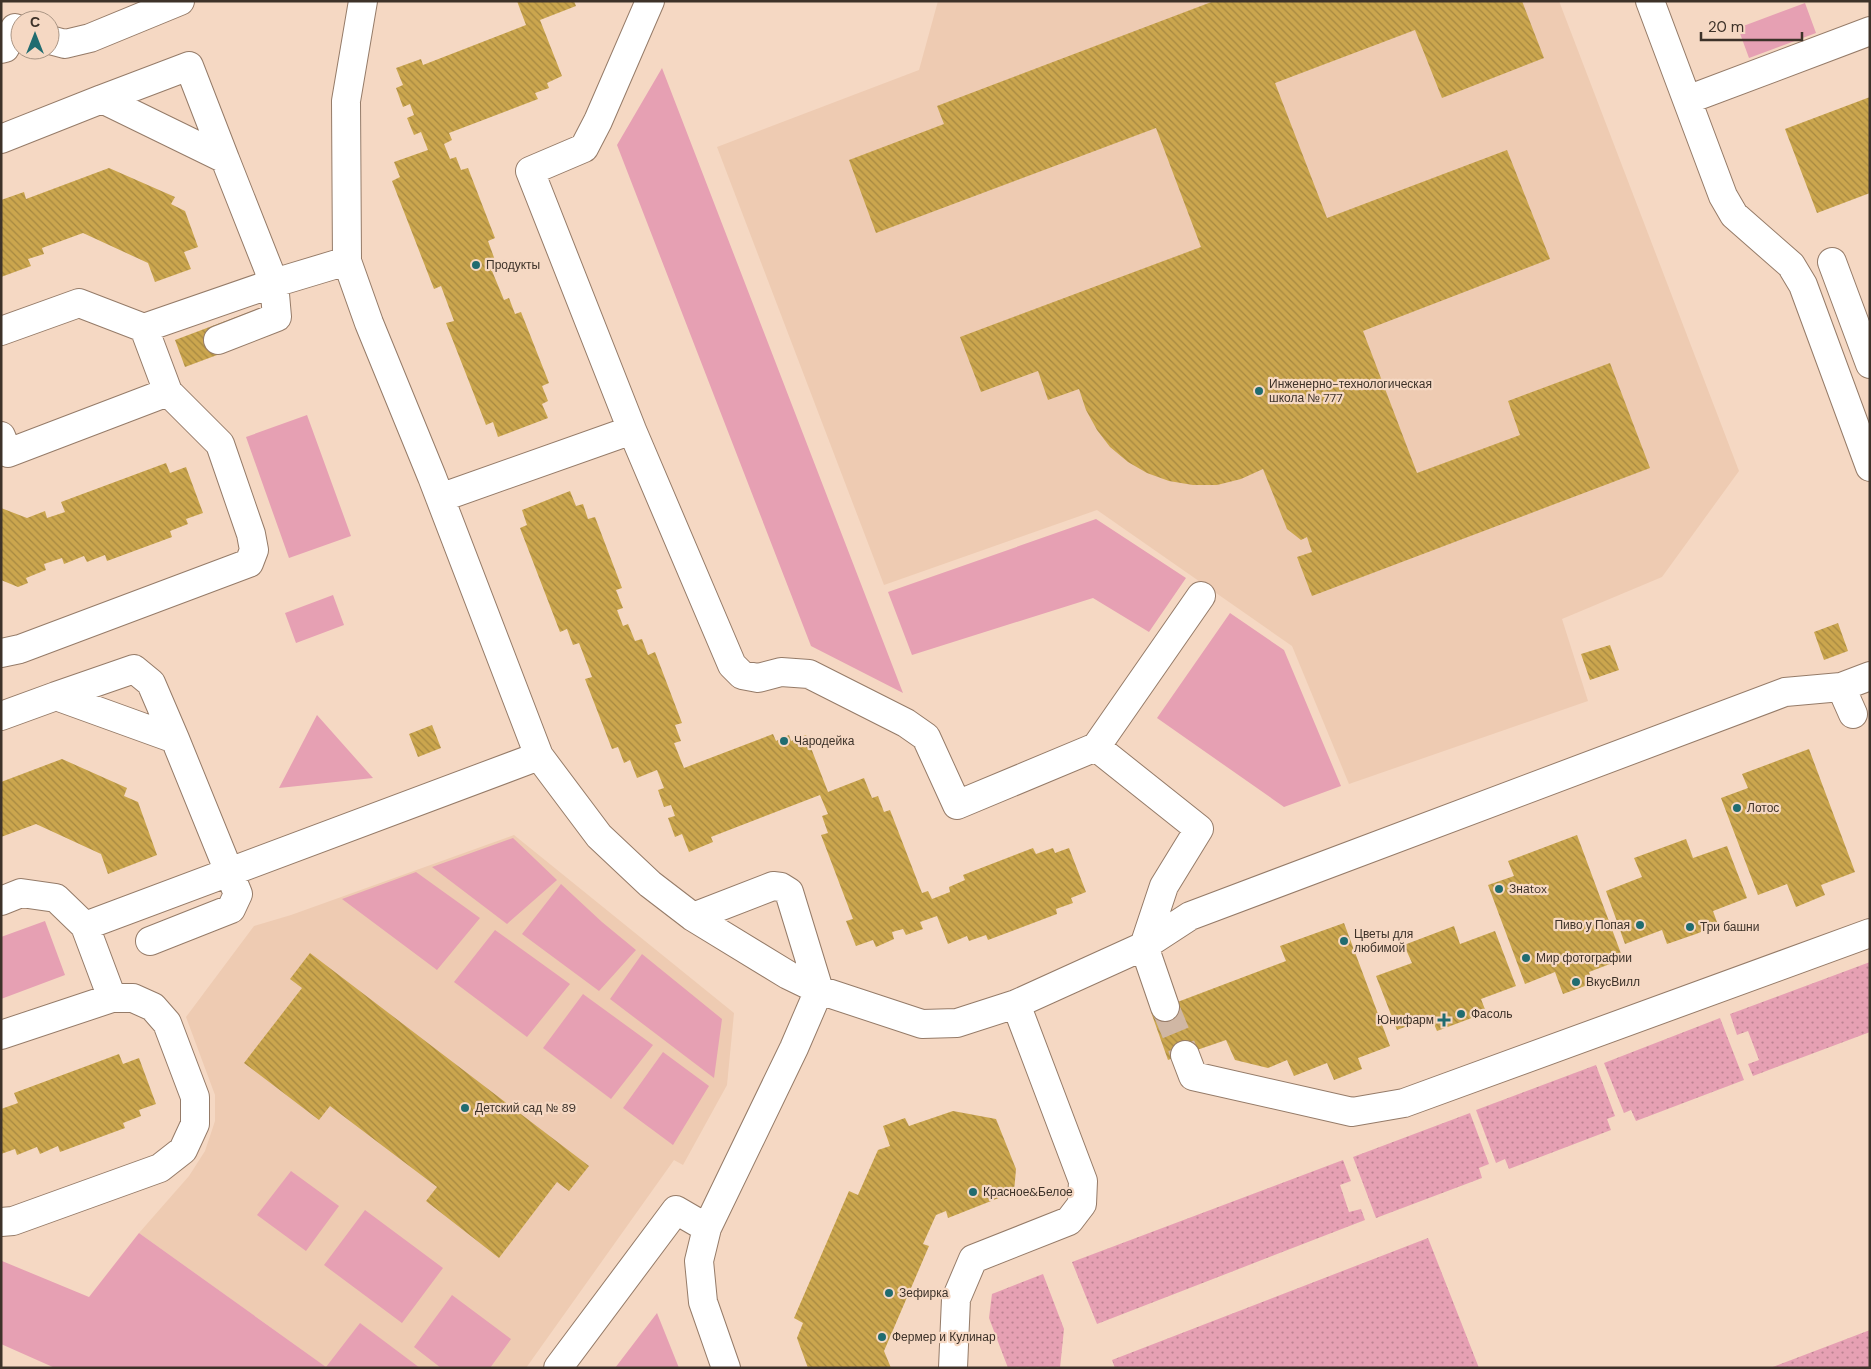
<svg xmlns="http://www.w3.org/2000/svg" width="1871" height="1369" font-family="'DM Sans',sans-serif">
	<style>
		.built { fill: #eecbb2 }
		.grass { fill: url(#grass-dots) }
		.park { fill: #e6a0b3 }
		.building { fill: url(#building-back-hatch) }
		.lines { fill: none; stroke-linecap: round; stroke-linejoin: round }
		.minor-tunnel { stroke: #d0b7a4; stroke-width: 28; stroke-dasharray: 28 14; stroke-linecap: butt }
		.minor-casing { stroke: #957b68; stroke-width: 30 }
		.minor { stroke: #fff; stroke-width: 28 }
		.poi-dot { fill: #206c70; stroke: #f5d8c3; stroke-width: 2 }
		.labels { text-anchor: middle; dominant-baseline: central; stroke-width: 4.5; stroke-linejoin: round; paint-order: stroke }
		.poi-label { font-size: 12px; fill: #3d3229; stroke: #f5d8c3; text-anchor: start }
	</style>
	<defs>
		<pattern id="grass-dots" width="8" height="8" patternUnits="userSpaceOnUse" patternTransform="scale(1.25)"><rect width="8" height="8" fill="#e6a0b3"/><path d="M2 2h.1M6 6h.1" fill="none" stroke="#bc8392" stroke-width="1.8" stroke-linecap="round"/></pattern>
		<pattern id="building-back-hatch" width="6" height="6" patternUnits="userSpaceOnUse" patternTransform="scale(1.25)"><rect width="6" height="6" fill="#cba64e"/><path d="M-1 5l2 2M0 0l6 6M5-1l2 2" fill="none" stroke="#a68841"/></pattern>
	</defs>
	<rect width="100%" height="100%" fill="#f5d8c3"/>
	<path class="built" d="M938,1H1559L1739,471L1662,577L1562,619L1588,701L1349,784L1292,646L1097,510L884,585L717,147L919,70Z
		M514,835L734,1013L727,1085L683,1165L674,1160L526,1368H327L139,1233L189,1176L205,1151L215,1121V1095L186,1017L254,926L291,915Z"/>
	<path class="grass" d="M1870,962V1032L1753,1076L1748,1064L1759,1060L1748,1031L1737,1035L1730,1014Z
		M1720,1018L1744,1080L1636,1121L1631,1110L1624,1113L1604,1063Z
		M1596,1065L1615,1116L1607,1119L1611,1130L1509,1169L1505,1159L1496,1163L1476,1110Z
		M1470,1113L1489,1164L1479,1168L1482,1178L1376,1218L1353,1157Z
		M1343,1160L1351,1181L1340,1185L1349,1212L1361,1209L1365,1220L1097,1324L1072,1262Z
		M1428,1238L1479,1368H1115L1112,1360Z
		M1043,1274L1064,1329L1060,1368H1008L989,1318L992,1294Z
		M1870,1330V1368H1770Z"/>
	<path class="park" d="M1805,3L1816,33L1749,58L1738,28Z
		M662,68L903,693L811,646L617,145Z
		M307,415L351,536L289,558L246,437Z
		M1096,519L1186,578L1149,632L1093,598L912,655L888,592Z
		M333,595L344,625L296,643L285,613Z
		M1230,613L1284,650L1341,786L1284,807L1157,718Z
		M317,715L373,778L279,788Z
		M513,838L557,880L507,924L432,867Z
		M416,872L480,918L437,970L342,899Z
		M561,884L602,922L636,950L599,991L522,934Z
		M45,921L65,975L1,999V937Z
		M495,930L570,984L527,1037L454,982Z
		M642,954L722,1019L714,1078L610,999Z
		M583,994L653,1045L611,1099L543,1048Z
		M663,1052L709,1086L673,1145L623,1108Z
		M291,1171L339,1206L306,1251L257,1215Z
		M365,1210L443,1268L402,1323L324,1265Z
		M139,1233L326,1367L360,1323L420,1368H55L1,1344L2,1261L89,1297Z
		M452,1295L511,1339L490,1368H441L414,1347Z
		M657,1313L679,1368H615Z"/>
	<path class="building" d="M517,1H574L576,6L540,20L562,76L547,83L549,88L535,93L538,99L449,133L452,140L444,144L450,159L456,157L461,170L468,168L495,238L488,241L496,263L490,266L504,300L509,298L515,314L521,312L549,383L542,386L548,401L542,404L548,418L498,437L493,422L486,425L446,323L454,321L441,286L434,289L392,181L400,177L394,162L428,150L421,132L414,135L407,118L414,115L410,104L403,107L396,88L403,85L396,68L421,59L423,65L526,25Z
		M1214,1H1522L1544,58L1442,98L1415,30L1275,83L1327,218L1507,150L1550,259L1363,331L1417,473L1520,435L1508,401L1610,363L1650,468L1312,596L1297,557L1312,552L1307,537L1301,540L1287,529L1263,469L1241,479L1217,485H1193L1169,481L1147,473L1128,462L1110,447L1097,430L1086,410L1079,389L1048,400L1038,371L981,392L960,337L1201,247L1156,128L876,233L849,160L944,124L937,106Z
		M1870,97V193L1817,213L1785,129Z
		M109,168L175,197L171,204L185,211L198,247L184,252L191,269L155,282L148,263L83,233L42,248L44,254L28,259L31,266L1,277V200L24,192L26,199Z
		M260,308L271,335L185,367L175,340Z
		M166,463L170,473L186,467L203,513L186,519L188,524L170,531L172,537L107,561L105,555L87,562L84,556L64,564L62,558L44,564L46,570L26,578L28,583L18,587L1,580V508L27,518L45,511L47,518L65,512L61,502Z
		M570,491L576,506L583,504L588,519L595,517L622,588L616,590L623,608L617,610L623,626L628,624L635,641L642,639L648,655L655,652L682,723L675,725L681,741L674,743L684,768L773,734L776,741L789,735L791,741L806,735L828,792L864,778L872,798L878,796L884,812L890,810L922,893L928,891L932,899L950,892L949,887L965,880L963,875L1033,848L1036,854L1053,848L1055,853L1069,848L1086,892L1071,898L1073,903L1056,909L1057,914L988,940L986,935L969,941L967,936L948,944L937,916L920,922L923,929L906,935L903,929L892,932L894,939L876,947L873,940L856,946L846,921L853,919L821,835L828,833L822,816L828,814L820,795L711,837L713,842L689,852L682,834L675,837L668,818L675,816L671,805L664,807L658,790L664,788L657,770L637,778L630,760L624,763L618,747L612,749L585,679L592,677L579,643L573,645L567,629L560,632L520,528L527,525L522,510Z
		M1838,623L1848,651L1824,660L1814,632Z
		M1610,645L1619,670L1590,680L1581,654Z
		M432,725L441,748L418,757L409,734Z
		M1809,749L1855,872L1821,885L1825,895L1796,907L1787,884L1758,895L1721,798L1748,788L1742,774Z
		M62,759L127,788L124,796L138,802L157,855L108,874L101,854L36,824L1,837V782Z
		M1577,835L1623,959L1589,972L1593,983L1563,994L1555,972L1525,984L1488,885L1514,876L1508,861Z
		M1686,839L1693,858L1727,846L1747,898L1713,911L1718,925L1696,934L1667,944L1662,930L1625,944L1606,891L1642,877L1634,858Z
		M1344,923L1390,1046L1358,1058L1362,1069L1334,1080L1327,1063L1294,1076L1287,1060L1268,1068L1235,1060L1226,1040L1168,1060L1151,1012L1286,961L1280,946Z
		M1454,926L1460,944L1495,931L1516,986L1481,999L1486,1012L1469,1019L1437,1031L1431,1017L1397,1030L1376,976L1412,963L1404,945Z
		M310,953L589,1166L569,1191L557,1182L499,1258L426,1201L437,1187L330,1106L319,1120L244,1063L302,988L290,979Z
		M119,1054L123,1064L139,1058L156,1104L139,1110L141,1116L123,1123L125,1128L60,1152L58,1146L40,1154L37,1147L17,1155L15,1149L1,1154V1109L18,1103L14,1093Z
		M953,1111L996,1119L1016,1169L1014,1192L948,1218L946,1211L936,1215L923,1244L929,1246L884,1351L891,1368H808L797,1338L803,1323L794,1318L849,1191L858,1195L878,1150L890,1146L883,1126L905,1118L909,1126Z"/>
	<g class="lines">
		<path class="minor-tunnel" d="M1165,1007L1185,1055"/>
		<defs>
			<path id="minor" d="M363,1L346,101L347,261L369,323L432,477L539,756L599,836L650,884L693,917L788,975L819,990L922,1024L957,1023L1016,1004L1144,946L1190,916L1785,692L1841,687L1870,676
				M650,1L598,121L584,148L530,171L632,430L732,665L742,675L758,678L781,672L809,674L906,723L926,737L957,805L1096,747L1201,596
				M1650,1L1723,196L1734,215L1791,265L1803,285L1870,467
				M50,40L65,44L90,38L180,1
				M1,49L5,48L15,28
				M102,99L189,66L225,159
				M1687,100L1870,31
				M1,139L102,99L225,159L274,283L144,328L79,303L1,331
				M1832,262L1870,364
				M218,340L277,317L274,283L347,261
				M1,436L8,453L168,392
				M440,498L632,430
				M1,653L20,649L249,563L254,550L251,534L220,444L168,392L144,328
				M1841,687L1853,714
				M56,696L134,669L151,683L175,739
				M1,716L56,696L175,739L238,894L231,909L150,941
				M1096,747L1199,829L1164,886L1144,946L1165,1007
				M1,901L21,893L56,898L85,926L112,998L1,1035
				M693,917L773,886L781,887L789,892L819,990L794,1048L707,1228L699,1261L703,1302L726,1368
				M85,926L539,756
				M1185,1055L1193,1076L1352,1112L1404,1103L1870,933
				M1,1222L13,1221L160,1168L183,1150L195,1124V1097L167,1023L153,1007L133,998H112
				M558,1368L676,1210L707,1228
				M953,1368L956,1299L973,1259L1069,1221L1082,1204L1083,1181L1016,1004"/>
		</defs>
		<use href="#minor" class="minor-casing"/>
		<use href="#minor" class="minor"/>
	</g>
	<g class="poi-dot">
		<circle cx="476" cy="265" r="5"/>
		<circle cx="1259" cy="391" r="5"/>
		<circle cx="784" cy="741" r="5"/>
		<circle cx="1737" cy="808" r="5"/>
		<circle cx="1499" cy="889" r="5"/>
		<circle cx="1640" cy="925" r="5"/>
		<circle cx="1690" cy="927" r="5"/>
		<circle cx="1344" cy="941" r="5"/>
		<circle cx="1526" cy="958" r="5"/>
		<circle cx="1576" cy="982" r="5"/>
		<circle cx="1461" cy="1014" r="5"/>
		<path d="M1441.5 1012.5h5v5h5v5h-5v5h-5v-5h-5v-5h5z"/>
		<circle cx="465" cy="1108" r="5"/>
		<circle cx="973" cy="1192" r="5"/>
		<circle cx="889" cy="1293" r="5"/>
		<circle cx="882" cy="1337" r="5"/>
	</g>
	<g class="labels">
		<g class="poi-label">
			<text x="486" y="265">Продукты</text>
			<text x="1269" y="384">Инженерно-технологическая<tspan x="1269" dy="14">школа № 777</tspan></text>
			<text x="794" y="741">Чародейка</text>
			<text x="1747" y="808">Лотос</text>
			<text x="1509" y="889">Знаtox</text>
			<text x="1630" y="925" text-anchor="end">Пиво у Попая</text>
			<text x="1700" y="927">Три башни</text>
			<text x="1354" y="934">Цветы для<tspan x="1354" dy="14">любимой</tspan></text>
			<text x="1536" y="958">Мир фотографии</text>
			<text x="1586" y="982">ВкусВилл</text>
			<text x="1471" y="1014">Фасоль</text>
			<text x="1434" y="1020" text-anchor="end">Юнифарм</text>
			<text x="475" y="1108">Детский сад № 89</text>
			<text x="983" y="1192">Красное&amp;Белое</text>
			<text x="899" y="1293">Зефирка</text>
			<text x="892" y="1337">Фермер и Кулинар</text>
		</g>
	</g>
	<rect width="1871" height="1369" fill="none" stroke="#3d3229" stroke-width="5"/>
	<g transform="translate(35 35)"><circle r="24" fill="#f5d8c3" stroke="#ab9685"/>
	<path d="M0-4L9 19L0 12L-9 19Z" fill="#206c70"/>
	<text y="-8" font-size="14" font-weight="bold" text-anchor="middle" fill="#3d3229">С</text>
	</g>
	<path d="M1701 32v8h101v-8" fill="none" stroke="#3d3229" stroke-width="2.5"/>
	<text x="1708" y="32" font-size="15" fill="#3d3229" stroke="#f5d8c3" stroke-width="4" paint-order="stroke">20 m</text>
</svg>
